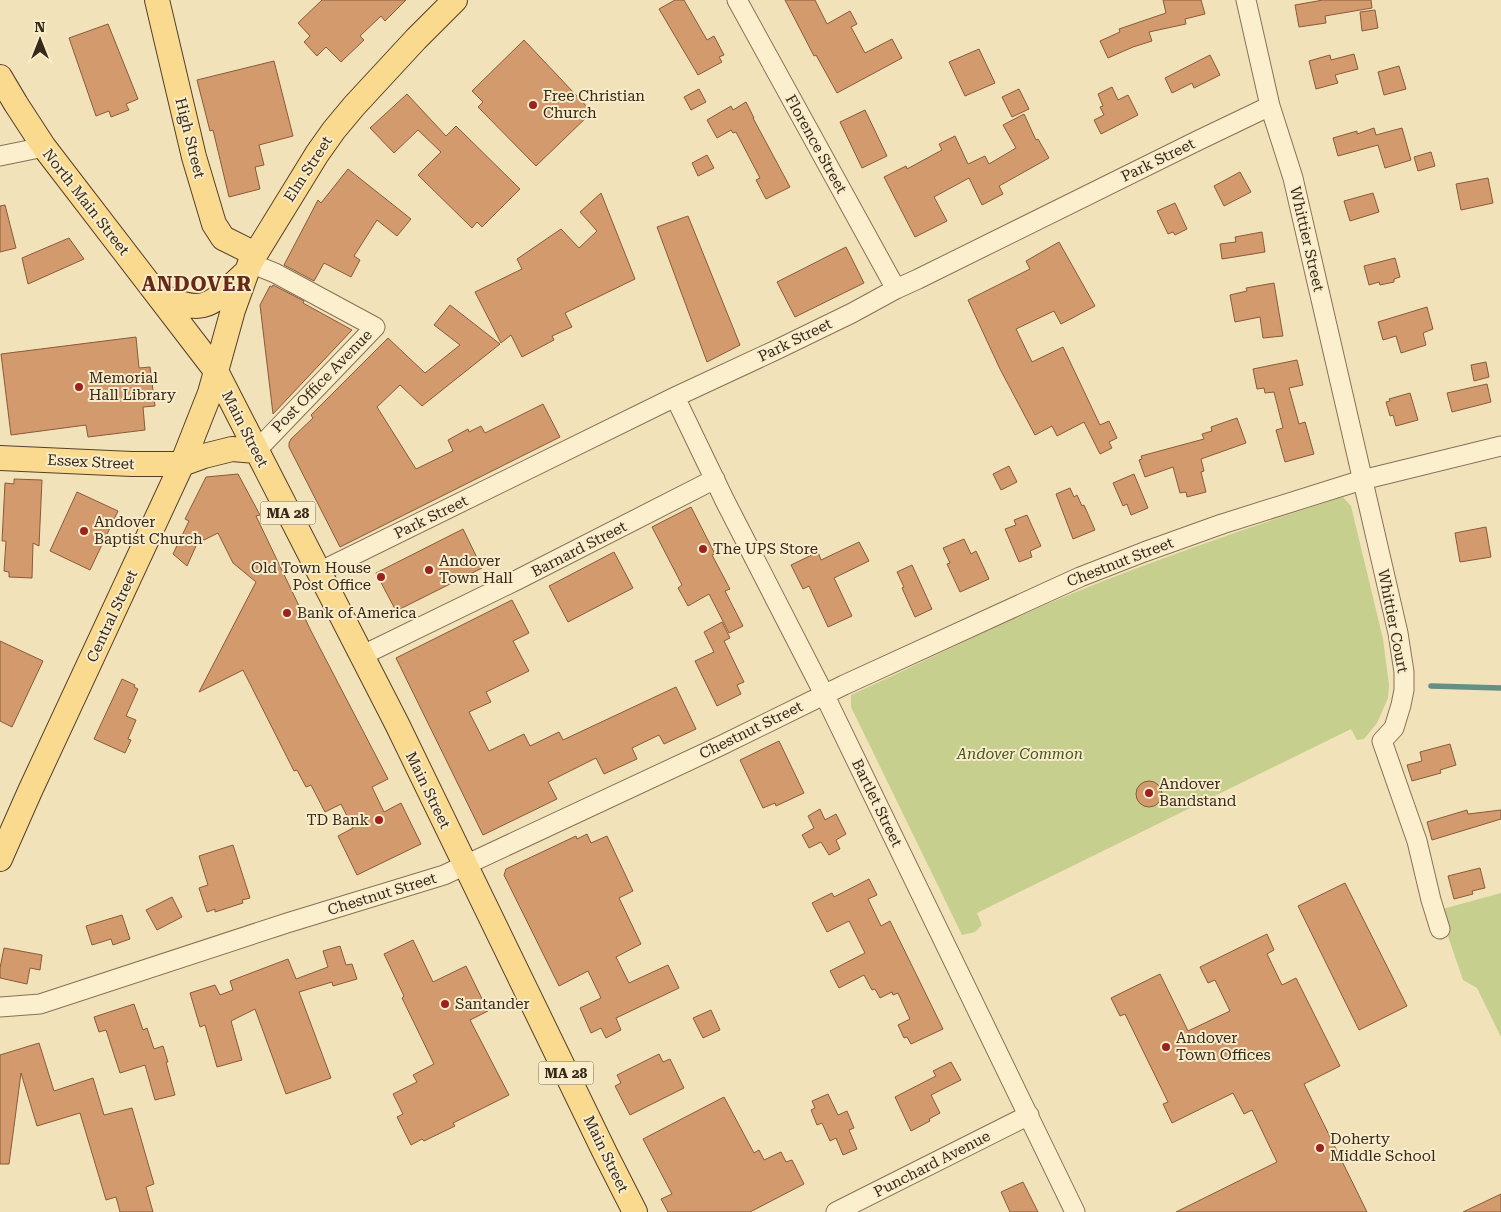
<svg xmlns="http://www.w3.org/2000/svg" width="1501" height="1212" font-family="'Roboto Serif',serif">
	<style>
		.green { fill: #c6cf8e }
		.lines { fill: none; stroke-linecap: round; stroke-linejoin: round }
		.stream { stroke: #668f86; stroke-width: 5.5 }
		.building { fill: #d29a6d; stroke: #8a5b38 }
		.minor-casing { stroke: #897154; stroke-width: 21 }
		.major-casing { stroke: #563f29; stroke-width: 26 }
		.minor { stroke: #fbefce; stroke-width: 19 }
		.major { stroke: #f9da8e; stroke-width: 24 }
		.poi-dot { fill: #9c221f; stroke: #f8eccb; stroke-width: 2 }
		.labels { text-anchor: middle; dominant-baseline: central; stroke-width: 4; stroke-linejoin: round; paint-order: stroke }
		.shield { fill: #f8eccb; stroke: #71644f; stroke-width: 1 }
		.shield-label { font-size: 14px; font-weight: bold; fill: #37291a }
		.poi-label { font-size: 15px; fill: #37291a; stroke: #f8eccb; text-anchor: start }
		.street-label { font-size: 15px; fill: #37291a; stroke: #f8eccb }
		.park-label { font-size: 15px; font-style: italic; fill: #45551f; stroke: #f8eccb }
		.district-label { font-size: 20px; font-weight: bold; letter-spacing: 1px; fill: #662916; stroke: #f8eccb }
	</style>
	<rect width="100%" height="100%" fill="#f1e2ba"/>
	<path class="green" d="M1343,497L1351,506L1383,639L1389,685L1388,698L1377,723L1364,739L1357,740L1351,729L977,913L982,925L975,932L962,935L851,707V695C916,665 981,633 1047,604C1144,563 1243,529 1343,497Z
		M1501,893V1037L1477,988L1463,980L1439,910Z"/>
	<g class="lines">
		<path class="stream" d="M1431,686L1501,688"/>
	</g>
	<path class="building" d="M322,0H406L385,21L381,16L360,36L364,40L341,62L326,47L317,56L304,42L310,36L298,23Z
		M675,0H684L707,40L714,36L724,55L719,57L722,62L698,75L659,9Z
		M785,0H815L827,24L850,11L857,24L851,27L865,53L892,39L902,58L837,93L816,55L814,56Z
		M1163,0H1201L1205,14L1185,19L1186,24L1149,32L1152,41L1133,47L1108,58L1100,41L1120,32L1119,29L1166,13Z
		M1323,0H1371L1372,8L1325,16L1326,23L1299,27L1295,5Z
		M1375,10L1378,28L1362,31L1360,12Z
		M108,24L138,99L126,104L129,110L111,117L109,111L96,116L69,38Z
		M524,40L592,112L536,166L478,107L483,102L472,91Z
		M979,49L995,83L965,96L949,62Z
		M1354,54L1358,69L1335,75L1338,83L1316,89L1309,61L1330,55L1331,60Z
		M1210,55L1220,75L1194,88L1192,83L1172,93L1165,78Z
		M274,61L293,136L259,145L264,165L255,167L260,189L229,197L213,130L210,131L197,80Z
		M1399,66L1406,89L1384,95L1378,72Z
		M1112,87L1118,100L1128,95L1138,115L1101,134L1094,120L1104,115L1100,107L1103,106L1098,94Z
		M699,89L706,102L691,110L684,97Z
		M1019,89L1029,109L1012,117L1002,97Z
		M407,94L446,136L456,126L520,189L482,227L477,222L472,228L418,175L441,152L418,130L394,153L370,128Z
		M746,102L754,118H753L790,187L766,199L756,180L760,178L736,132L733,133L731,130L717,138L707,120L731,106L733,110Z
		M865,110L887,156L862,168L840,122Z
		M1024,114L1036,140L1038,139L1049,158L999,186L1003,194L982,205L969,178L934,197L947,221L915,237L884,177L906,166L907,169L942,150L939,144L955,136L968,164L985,156L989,164L1016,148L1003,125Z
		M1374,128L1376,135L1402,128L1411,160L1385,168L1378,145L1338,156L1333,138L1357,131V134Z
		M1431,152L1435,166L1418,171L1414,157Z
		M707,155L714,168L698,176L692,163Z
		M348,169L411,219L397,236L377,220L354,256L360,260L351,277L324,263L314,281L284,265L318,200L321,203Z
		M1240,172L1251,192L1224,206L1214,186Z
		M1488,178L1493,203L1461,210L1456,184Z
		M601,193L635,279L565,313L572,327L552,336L554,340L522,357L511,335L501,343L475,292L522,269L517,259L561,229L579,248L597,231L580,212Z
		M1373,193L1379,212L1350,221L1344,201Z
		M1175,203L1187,229L1175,235L1173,232L1168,234L1157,211Z
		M5,205L16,248L0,252V206Z
		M688,216L740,345L707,362L657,227Z
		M1262,232L1265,252L1222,259L1220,244L1236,242L1235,237Z
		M69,238L84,259L28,284L22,258Z
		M1059,242L1095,306L1061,324L1054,311L1016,329L1032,362L1063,347L1100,425L1109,421L1117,438L1109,442L1112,448L1100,454L1084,422L1057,436L1052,426L1035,435L1000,369L968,300L1030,269L1026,261Z
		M846,247L864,283L795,317L777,282Z
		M1395,258L1400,277L1394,279V282L1380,285L1379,282L1369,285L1364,266Z
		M1274,283L1283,336L1263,338L1260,317L1235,322L1230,295L1247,291L1246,288Z
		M273,285L304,301L303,303L352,330L273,414L260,305L270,286L272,287Z
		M450,305L500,344L422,406L400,385L377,407L416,469L453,451L448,440L468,429L469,432L481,426L485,433L543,404L560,437L340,547L289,447V443L291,439L313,418L311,415L388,338L425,373L460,345L434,325Z
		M1427,307L1433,329L1423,333L1426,345L1401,353L1396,336L1383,340L1378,322Z
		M136,337L139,368L150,367L155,406L143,407L145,430L88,437L86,425L11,435L1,354Z
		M1297,360L1303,385L1289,388L1299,424L1305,422L1314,454L1285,462L1276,430L1283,428L1274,392L1265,393L1264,388L1257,389L1253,369Z
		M1486,362L1489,377L1474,381L1471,365Z
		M1487,384L1491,402L1452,412L1447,393Z
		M1410,393L1418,420L1396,426L1393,415L1390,416L1386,402L1390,401L1389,399Z
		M1237,418L1246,443L1201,459L1204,471L1201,472L1206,492L1187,497L1186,492L1180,493L1173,467L1145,477L1139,460L1142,459L1141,456L1204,439L1202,434L1212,431L1211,427Z
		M1009,466L1017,482L1001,490L993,474Z
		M238,474L260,515L256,516L311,631L388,779L372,787L384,812L401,803L421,844L357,875L338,836L353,828L341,804L325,812L311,785L306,787L297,770L294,771L243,670L199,692L256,582L233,563L218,533L204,540L200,537L187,566L173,554L189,521L185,519L206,477Z
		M1134,474L1148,508L1131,515L1127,504L1123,506L1113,483Z
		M14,479L42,480L39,546L33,543L32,578L9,577V572L4,571L6,541H2L5,483L14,484Z
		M1070,488L1074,497L1077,495L1082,506L1084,505L1095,530L1073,539L1056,494Z
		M77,492L118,511L90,570L50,551Z
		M691,507L715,554L712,555L730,589L725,591L743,626L729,633L709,594L688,606L678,588L682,585L652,527Z
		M1027,515L1041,546L1030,551L1032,557L1019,562L1005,529L1016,525L1014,520Z
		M1486,527L1491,557L1460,562L1455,533Z
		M463,529L482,568L396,611L376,573Z
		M964,539L971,554L976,551L989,579L960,592L947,564L950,563L943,548Z
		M859,542L869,561L834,578L852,616L828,627L809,586L803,589L791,565L818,552L821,560Z
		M614,552L633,588L568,622L549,586Z
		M912,565L932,609L915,617L902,588L904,587L897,572Z
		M512,600L529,633L513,641L529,671L486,692L491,702L469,712L489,751L524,734L530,746L559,732L563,740L676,687L696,729L664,744L659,735L632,748L637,759L604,774L596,758L548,782L557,799L483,835L396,658Z
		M722,622L730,638L724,641L744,682L737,685L741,694L717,706L695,661L714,652L704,632Z
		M0,641L43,661L12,727L0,721Z
		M122,679L135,685L134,687L138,689L126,716L136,720L128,739L131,740L125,753L94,739Z
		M779,741L804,793L776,806L775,803L763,808L740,760Z
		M1450,744L1456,765L1440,770L1441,773L1412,781L1407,765L1422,761L1420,752Z
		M1136 794a13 13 0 1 1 26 0a13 13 0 1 1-26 0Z
		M820,809L825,820L836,814L846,834L836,840L840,849L829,855L821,842L809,848L802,835L814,828L808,816Z
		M1467,810L1468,814L1501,810V819L1432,840L1427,822Z
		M587,834L591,843L607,836L633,891L619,898L641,944L616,957L629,983L668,965L679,988L616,1018L621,1030L606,1038L601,1028L591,1033L580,1008L601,998L588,971L559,986L504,875L506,869L576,836L577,839Z
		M233,845L250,898L242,900L243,903L215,912V909L207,912L199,888L208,885L199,856Z
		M1480,868L1485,888L1472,891L1473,894L1454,899L1448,876Z
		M869,879L877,895L868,899L881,926L890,921L943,1029L911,1044L907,1037L904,1038L898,1025L910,1019L898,993L893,995L892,992L880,998L875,989L872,990L864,975L839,988L830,971L865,953L849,921L827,932L812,903L832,893L834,897Z
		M1345,883L1407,1006L1359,1030L1298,906Z
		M172,897L182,917L157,930L146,910Z
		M122,915L130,939L113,945L111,939L92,945L86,926Z
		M1267,934L1274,950L1267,954L1282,985L1296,978L1340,1066L1304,1084L1367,1212H1176L1277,1162L1252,1110L1244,1114L1233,1093L1172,1123L1163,1104L1168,1102L1125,1014L1120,1016L1111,998L1160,974L1188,1031L1230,1011L1215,980L1208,983L1200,967Z
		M413,940L433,982L466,966L488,1011L470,1020L509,1095L453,1123L455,1126L424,1141L422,1139L411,1145L397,1117L403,1114L393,1094L417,1082L413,1075L434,1064L402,998L404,996L384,954Z
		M340,946L346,965L352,964L357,979L333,986L332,982L299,992L331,1078L286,1094L255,1009L231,1021L242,1060L217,1067L205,1025L200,1027L190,993L215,985L220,995L233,990L230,981L288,959L296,979L328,967L323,951Z
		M4,948L42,955L40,970L30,968L27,984L0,978V968Z
		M134,1004L143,1030L147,1028L154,1049L163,1046L168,1062H166L175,1095L155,1100L145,1065L120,1073L106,1030L99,1032L94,1017Z
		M711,1010L720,1030L703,1038L693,1018Z
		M39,1043L54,1091L93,1078L104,1115L132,1108L154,1184L146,1187L153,1212H120L116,1197L106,1200L80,1113L37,1126L21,1073L9,1164H0V1055Z
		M659,1054L663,1062L670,1059L684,1088L630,1115L615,1086L621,1083L617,1075Z
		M951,1062L961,1080L931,1095L940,1113L929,1119L930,1121L911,1131L895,1097L936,1076L933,1071Z
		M828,1094L838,1115L847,1111L854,1128L849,1130L857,1149L843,1155L836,1138L830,1141L822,1123L817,1125L811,1110L815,1108L812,1101Z
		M724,1097L754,1153L759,1150L764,1160L781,1152L786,1162L792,1160L804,1184L750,1212H668L661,1199L672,1194L643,1139Z
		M1023,1182L1038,1212H1010L1001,1192Z
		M1501,1194V1212H1463Z"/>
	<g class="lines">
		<defs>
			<path id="minor" d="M737,0L896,289
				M1246,0L1270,106L1293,178L1398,633L1404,672V690L1401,705L1394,728L1382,741L1417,841L1431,900L1440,929
				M0,156L44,147
				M250,263L275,273L375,327L256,451
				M675,397L725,501L824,694L1075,1212
				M319,572L675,397L776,350L852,313L896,289L918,279L1197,141L1270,106
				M361,656L517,580L715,479
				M0,1007L40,1004L287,923L444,875L720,746L844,685L1080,577L1144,552L1222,524L1362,480L1501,446
				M836,1212L1029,1115"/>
			<path id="major" d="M157,0L194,157L214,224L223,238L255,254
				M0,77L16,104L44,147L216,371L397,724L605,1153L635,1212
				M157,294C204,315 208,308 243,275
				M0,458L132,464H182L204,456L232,449L256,451
				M0,859L30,791L182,464L210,393L233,310L250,263L317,154L334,130L354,106L416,39L455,0"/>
		</defs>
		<use href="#minor" class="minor-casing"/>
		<use href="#major" class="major-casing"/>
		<use href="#minor" class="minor"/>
		<use href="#major" class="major"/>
	</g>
	<g class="poi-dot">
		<circle cx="533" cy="105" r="5"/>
		<circle cx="79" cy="387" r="5"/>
		<circle cx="84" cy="531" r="5"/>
		<circle cx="703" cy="549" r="5"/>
		<circle cx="429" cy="570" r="5"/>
		<circle cx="381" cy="577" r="5"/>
		<circle cx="287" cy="613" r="5"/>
		<circle cx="1149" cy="793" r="5"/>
		<circle cx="379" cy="820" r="5"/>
		<circle cx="445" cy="1004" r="5"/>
		<circle cx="1166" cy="1047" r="5"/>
		<circle cx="1320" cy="1148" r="5"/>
	</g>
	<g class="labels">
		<g class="shield">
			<rect x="260.5" y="501.5" width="55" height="23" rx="4"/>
			<rect x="538.5" y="1061.5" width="55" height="23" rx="4"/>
		</g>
		<g class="shield-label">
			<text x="288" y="513">MA 28</text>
			<text x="566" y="1073">MA 28</text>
		</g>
		<g class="poi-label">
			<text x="543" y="96">Free Christian<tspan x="543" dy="17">Church</tspan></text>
			<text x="89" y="378">Memorial<tspan x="89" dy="17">Hall Library</tspan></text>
			<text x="94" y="522">Andover<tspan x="94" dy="17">Baptist Church</tspan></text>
			<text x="713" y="549">The UPS Store</text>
			<text x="439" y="561">Andover<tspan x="439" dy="17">Town Hall</tspan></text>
			<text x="371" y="568" text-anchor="end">Old Town House<tspan x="371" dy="17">Post Office</tspan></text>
			<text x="297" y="613">Bank of America</text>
			<text x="1159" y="784">Andover<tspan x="1159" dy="17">Bandstand</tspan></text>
			<text x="369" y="820" text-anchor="end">TD Bank</text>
			<text x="455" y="1004">Santander</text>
			<text x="1176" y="1038">Andover<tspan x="1176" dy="17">Town Offices</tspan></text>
			<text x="1330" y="1139">Doherty<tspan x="1330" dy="17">Middle School</tspan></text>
		</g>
		<g class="street-label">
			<text transform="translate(190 138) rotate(76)">High Street</text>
			<text transform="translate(816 144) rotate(61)">Florence Street</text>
			<text transform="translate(1158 160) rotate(-26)">Park Street</text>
			<text transform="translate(308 169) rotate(-57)">Elm Street</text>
			<text transform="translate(86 202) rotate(52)">North Main Street</text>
			<text transform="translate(1307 239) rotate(77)">Whittier Street</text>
			<text transform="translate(795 340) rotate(-26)">Park Street</text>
			<text transform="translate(322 381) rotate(-46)">Post Office Avenue</text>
			<text transform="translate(245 429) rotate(63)">Main Street</text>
			<text transform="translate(91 462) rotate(3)">Essex Street</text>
			<text transform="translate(431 517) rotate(-26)">Park Street</text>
			<text transform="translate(579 549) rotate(-27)">Barnard Street</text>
			<text transform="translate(1120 562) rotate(-21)">Chestnut Street</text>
			<text transform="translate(112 616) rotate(-65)">Central Street</text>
			<text transform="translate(1393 621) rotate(79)">Whittier Court</text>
			<text transform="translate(751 730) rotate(-26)">Chestnut Street</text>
			<text transform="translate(428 790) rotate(64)">Main Street</text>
			<text transform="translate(877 803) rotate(64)">Bartlet Street</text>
			<text transform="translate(382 894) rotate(-17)">Chestnut Street</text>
			<text transform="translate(606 1154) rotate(64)">Main Street</text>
			<text transform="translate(932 1164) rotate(-27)">Punchard Avenue</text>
		</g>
		<g class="park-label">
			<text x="1020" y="754">Andover Common</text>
		</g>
		<g class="district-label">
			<text x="197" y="284">ANDOVER</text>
		</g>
	</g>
	<g transform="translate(40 40)" stroke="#f8eccb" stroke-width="4" paint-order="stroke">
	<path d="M0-4L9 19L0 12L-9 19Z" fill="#37291a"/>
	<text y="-8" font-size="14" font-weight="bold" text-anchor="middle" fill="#37291a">N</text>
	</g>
</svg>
